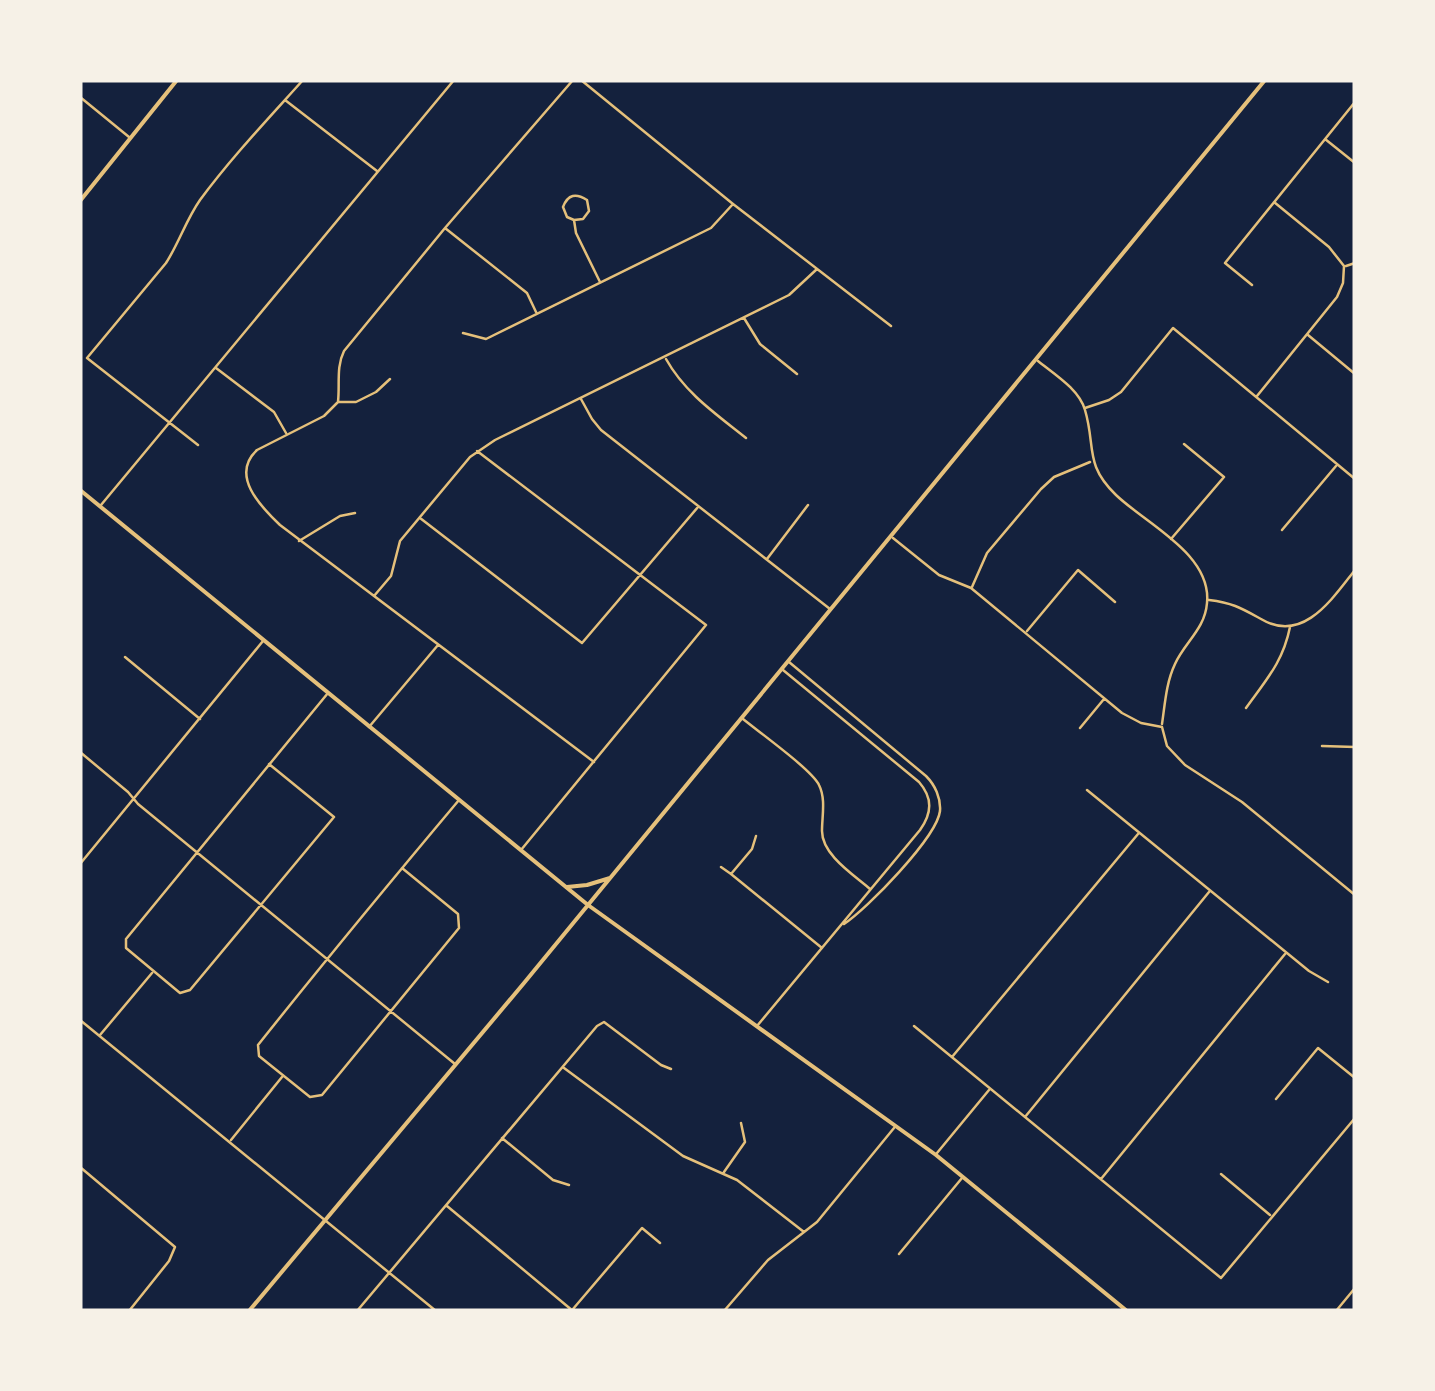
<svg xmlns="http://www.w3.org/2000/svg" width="1435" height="1391" font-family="'Playfair Display',serif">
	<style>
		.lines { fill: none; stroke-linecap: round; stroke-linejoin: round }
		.minor { stroke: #e5c07b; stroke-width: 2.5 }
		.tertiary { stroke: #e5c07b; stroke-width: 4 }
	</style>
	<rect width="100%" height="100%" fill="#14213d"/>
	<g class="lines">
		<path class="minor" d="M581,80L733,204L891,326
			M80,97L129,137
			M285,100L377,171
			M1325,139L1355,163
			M574,220L583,219L589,211L587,200C576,193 568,194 563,207L567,217L574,220L576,233L600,282
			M445,228L527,293L536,312
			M1346,266L1355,263
			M1252,285L1225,263L1355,102
			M744,318L760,344L797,374
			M463,333L486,339L711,228L733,204
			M1308,335L1355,374
			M666,359C685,393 716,414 746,438
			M1038,361C1054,374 1079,389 1085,410C1096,447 1084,464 1116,495C1146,524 1212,554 1207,603C1205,629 1185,642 1175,664C1166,683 1165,704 1162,724
			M216,368L274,412L286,433
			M390,379L376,392L356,402H338L324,416L257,450C230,475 260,506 280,525L594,762
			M1257,396L1337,297L1343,283L1344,266L1329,247L1274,202
			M581,399L592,419L601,430L830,609
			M338,402C340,384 336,367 344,351L445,228L573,80
			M1085,408L1109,400L1121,392L1173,328L1355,479
			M198,445L87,358L166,263C179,243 186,220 200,200C231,158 268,119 303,80
			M477,451L706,625L521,850
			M101,505L454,80
			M420,518L582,643L698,507
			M1282,530L1336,466
			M893,538L939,575L971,588L1122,713L1141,723L1162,727L1167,746L1185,765L1242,802L1355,895
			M1171,539L1224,477L1184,444
			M299,541L340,516L355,513
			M767,559L808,505
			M972,587L987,553L1041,489L1054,477L1090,462
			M374,596L391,576L400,541L470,457L495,440L789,295L817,269
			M1209,600C1233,603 1241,608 1261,619C1303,644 1332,599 1355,570
			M1027,631L1078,570L1115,602
			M125,657L200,719
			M789,662L926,776C935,785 941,798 940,811C937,837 867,909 844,924
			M1246,708C1266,680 1283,662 1290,627
			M743,719C759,732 812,770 819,785C826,799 822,816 822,831C822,855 854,875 870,889
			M369,727L438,645
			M1080,728L1104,699
			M1322,746L1355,747
			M80,752L128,792L138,804L455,1064
			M269,764L334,817L190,990L180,993L126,948V939L328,693
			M1087,790L1309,971L1328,982
			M756,836L752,849L731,874L822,948
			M80,864L263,641
			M721,867L731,874
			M402,868L458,914L459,928L322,1095L310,1097L259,1056L258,1045C324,962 391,881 459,800
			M80,1020L436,1311
			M757,1026L920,830C932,813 933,798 919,782L783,670
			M914,1026L1221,1278L1355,1118
			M100,1035L152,973
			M952,1057L1138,834
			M564,1068L683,1156L737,1180L804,1232
			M1276,1099L1318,1048L1355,1078
			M1025,1117L1209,892
			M502,1138L553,1180L569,1185
			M231,1140L282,1077
			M937,1153L989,1090
			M80,1167L175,1247L169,1261L129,1311
			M724,1172L745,1142L741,1123
			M1221,1174L1270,1215
			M1101,1179L1285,954
			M447,1206L573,1311
			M899,1254L962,1178
			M573,1309L642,1228L660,1243
			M357,1311L597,1026L604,1022L661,1065L671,1069
			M724,1311L768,1260L817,1222L894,1128
			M1336,1311L1355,1288"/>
		<path class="tertiary" d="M80,201L177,80
			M80,490L588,905L936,1155L1127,1311
			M567,887L587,885L610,878
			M249,1311L524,983L1265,80"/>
	</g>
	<rect width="1435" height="1391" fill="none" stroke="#f6f1e7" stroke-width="165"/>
</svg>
